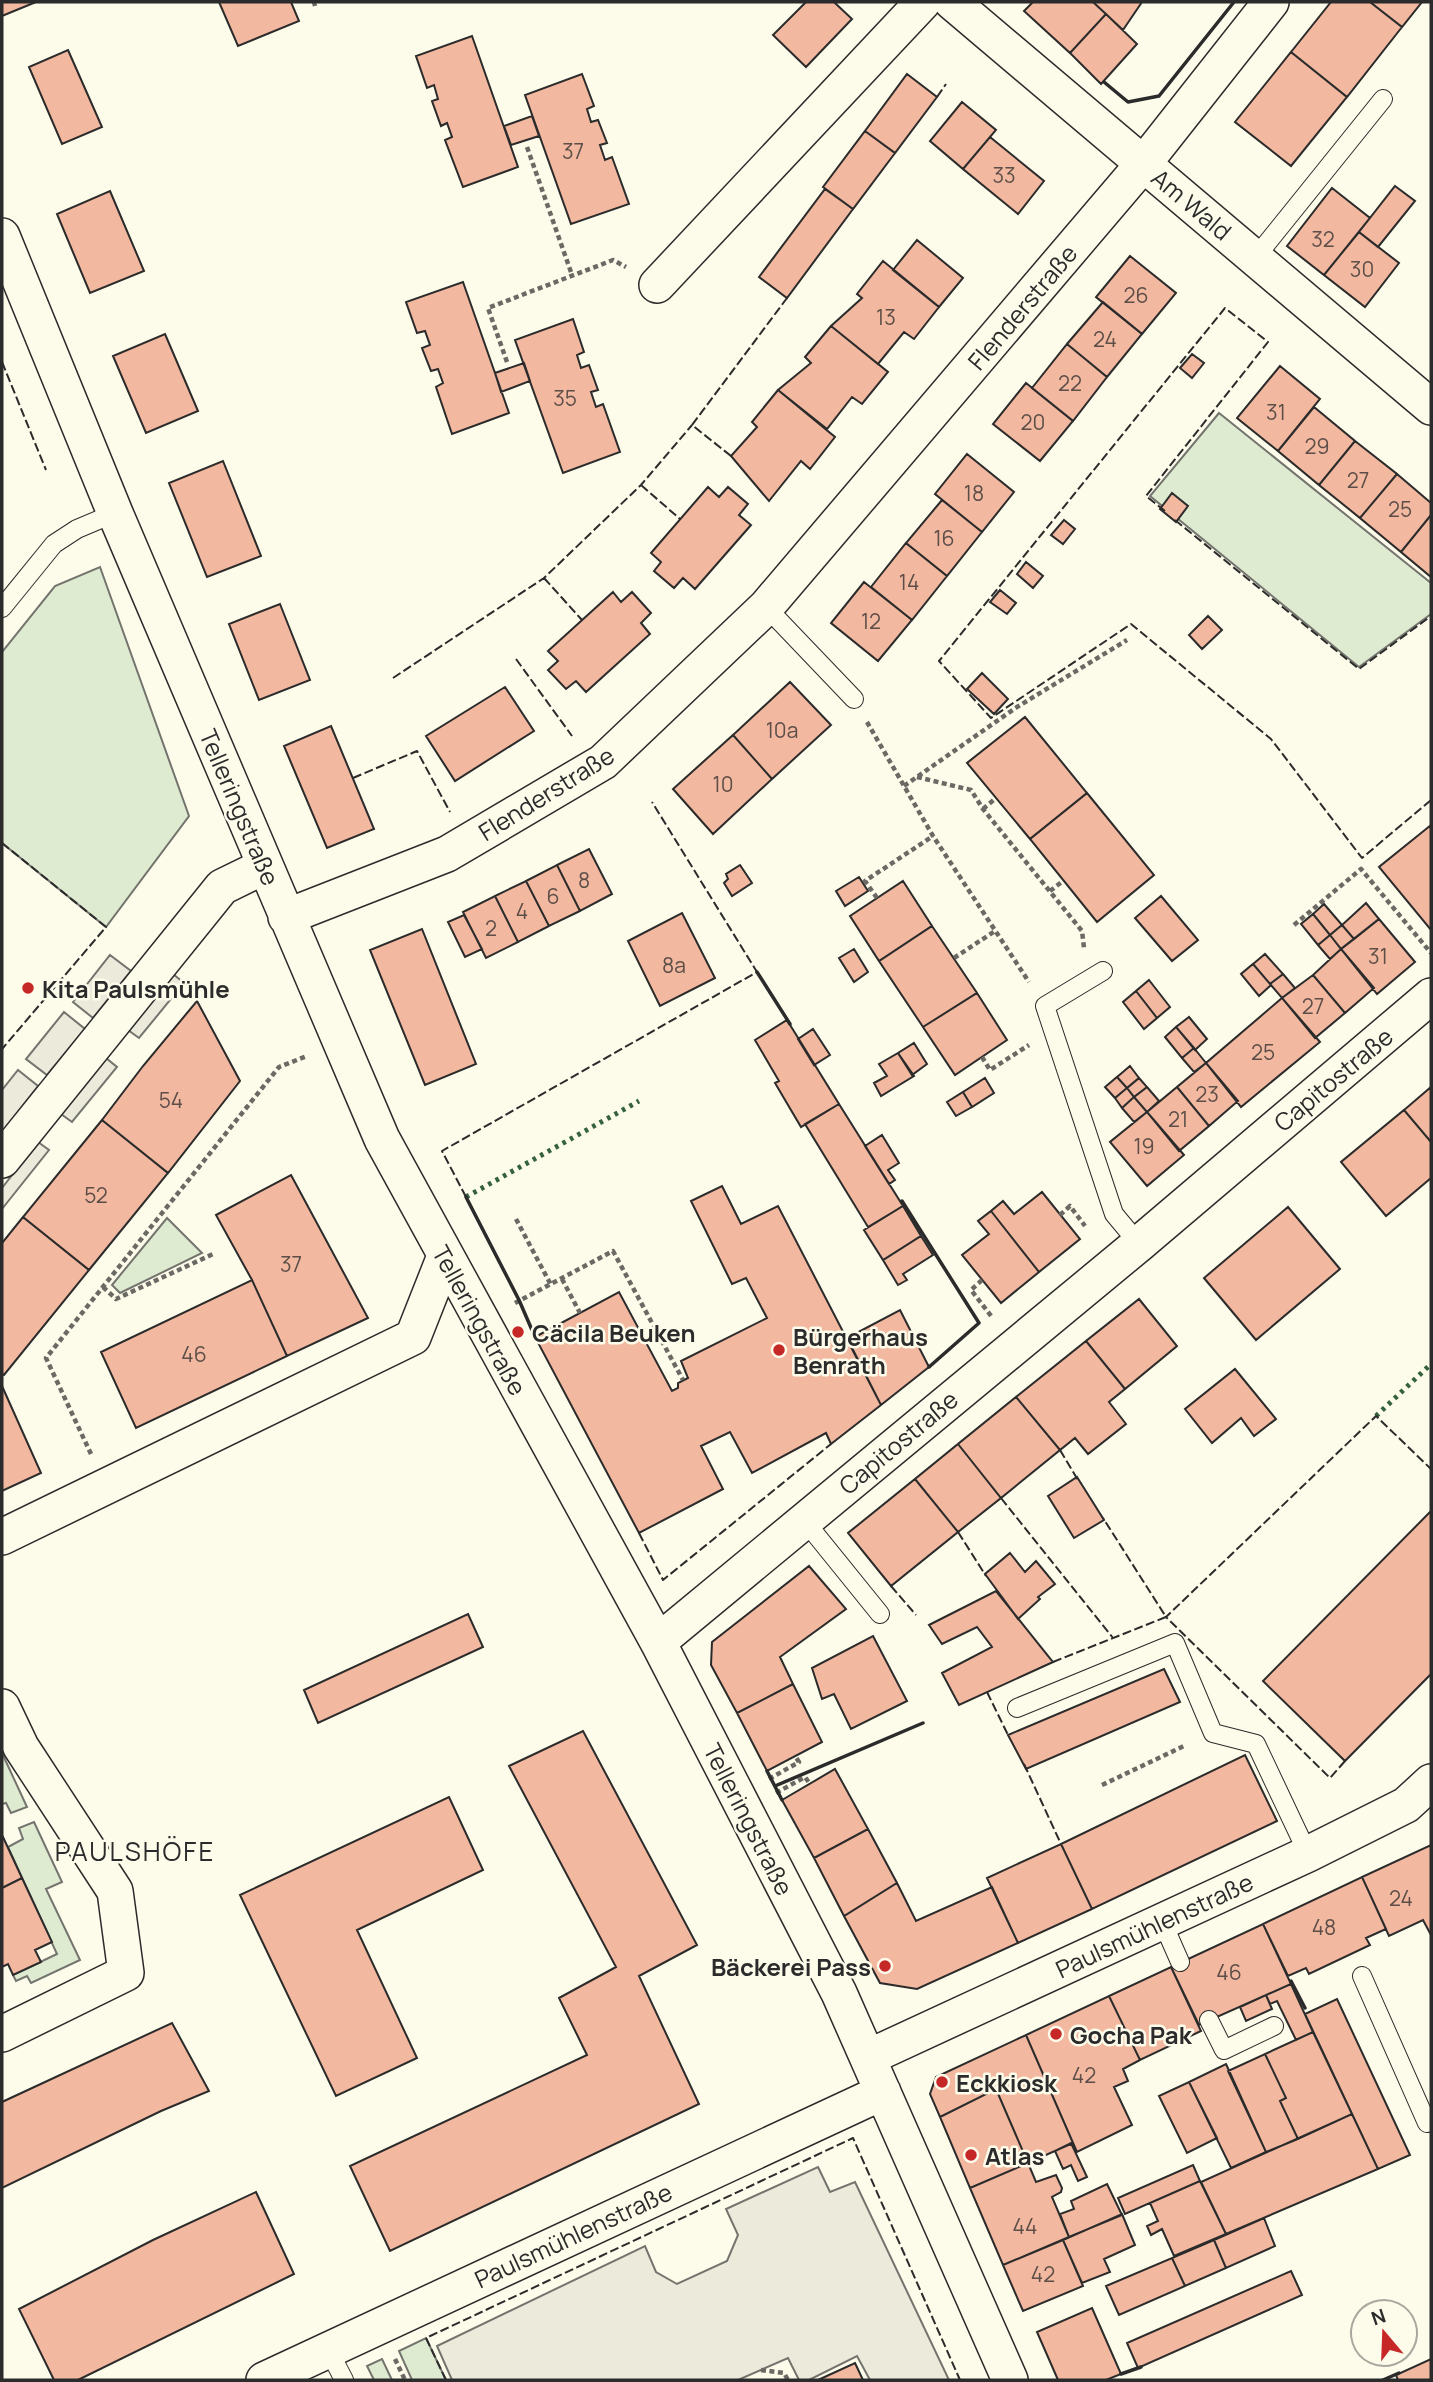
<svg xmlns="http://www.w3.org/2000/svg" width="1433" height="2382" font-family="Manrope,sans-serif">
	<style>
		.green { fill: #deebd1; stroke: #74746e; stroke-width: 2 }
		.parking { fill: #eceadb; stroke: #74746e; stroke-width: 2 }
		.building { fill: #f2b8a0; stroke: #2b2b2b; stroke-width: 2 }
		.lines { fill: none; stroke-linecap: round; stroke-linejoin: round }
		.service-casing { stroke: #2b2b2b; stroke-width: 20 }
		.minor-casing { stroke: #2b2b2b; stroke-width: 38 }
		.path { stroke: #6a6964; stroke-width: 4.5; stroke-dasharray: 5 3.5; stroke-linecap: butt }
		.service { stroke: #fdfbea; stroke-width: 18 }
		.minor { stroke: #fdfbea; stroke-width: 35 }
		.hedge { stroke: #34623c; stroke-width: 5; stroke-dasharray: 3.5 5; stroke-linecap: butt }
		.fence { stroke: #2b2b2b; stroke-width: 2; stroke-dasharray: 9 3.5; stroke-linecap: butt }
		.wall { stroke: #2b2b2b; stroke-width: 3.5 }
		.poi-dot { fill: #c62828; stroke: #fdfbea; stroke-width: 2.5 }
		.labels { text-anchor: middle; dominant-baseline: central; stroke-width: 5; stroke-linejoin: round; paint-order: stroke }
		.number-label { font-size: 21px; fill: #5d4e48 }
		.street-label { font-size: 24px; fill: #2b2b2b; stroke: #fdfbea }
		.poi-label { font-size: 24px; font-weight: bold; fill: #2b2b2b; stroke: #fdfbea; text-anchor: start }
		.neighbourhood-label { font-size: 26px; letter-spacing: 2px; fill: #2b2b2b; stroke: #fdfbea }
	</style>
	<rect width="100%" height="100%" fill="#fdfbea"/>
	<path class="green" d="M1219,413L1431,583V614L1359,667L1150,496Z
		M100,567L189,816L106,927L2,843V652L55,586Z
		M167,1218L202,1253L120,1293L112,1285Z
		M2,1753L27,1807L11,1813L6,1803L2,1804Z
		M34,1822L62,1882L46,1889L80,1960L31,1983L27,1976L16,1981L13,1975L57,1954L8,1847L23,1839L19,1828Z
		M426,2338L446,2380H412L399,2351Z
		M382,2359L392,2380H374L367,2366Z"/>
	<path class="parking" d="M110,955L131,971L93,1018L73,1002Z
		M173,974L184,983L139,1038L128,1030Z
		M64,1012L85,1029L47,1075L26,1059Z
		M106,1058L117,1067L72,1122L61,1114Z
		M18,1070L38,1086L2,1132V1090Z
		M38,1142L49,1150L2,1209V1188Z
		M818,2167L830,2192L855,2182L949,2380H870L857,2356L809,2380H799L788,2358L738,2380H452L437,2346L645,2246L656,2272L677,2284L727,2261L738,2235L726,2209Z"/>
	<path class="building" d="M2,2H36L2,16Z
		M219,2H291L299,21L238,46Z
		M806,2H834L852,19L806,67L773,35Z
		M1033,2H1093L1106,14L1070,53L1024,11Z
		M1093,2H1142L1123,30Z
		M1331,2H1370L1402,27L1347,97L1291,52Z
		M1370,2H1422L1402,27Z
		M1106,14L1137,44L1101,84L1070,53Z
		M472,36L518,167L463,187L445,140L452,137L447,123L441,126L432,101L438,99L434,85L427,88L416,56Z
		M68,50L102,127L62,144L29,67Z
		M1291,52L1347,97L1291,166L1235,122Z
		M582,74L594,106L587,109L591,122L598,120L607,143L600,145L605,160L612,157L629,204L571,224L525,95Z
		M907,74L937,97L895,153L865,131Z
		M962,102L996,130L963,169L930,141Z
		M532,116L539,136L511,145L504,126Z
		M865,131L895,153L853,209L823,187Z
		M990,137L1044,181L1018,214L963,169Z
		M1395,186L1415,201L1378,247L1359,232Z
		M1332,188L1370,218L1324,275L1287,246Z
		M825,189L853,209L787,298L759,277Z
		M110,191L144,271L90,293L57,214Z
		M1359,232L1399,263L1365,307L1324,275Z
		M917,240L963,278L939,307L893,270Z
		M1130,256L1176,293L1142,334L1096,297Z
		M883,261L939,307L914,339L904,332L878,364L831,326L862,298L857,294Z
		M463,282L509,413L452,434L436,387L443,383L438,369L431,371L422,348L430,345L425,331L417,333L406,302Z
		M1103,302L1142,334L1107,377L1067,344Z
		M573,319L584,352L577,355L581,368L589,365L598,390L591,392L596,407L603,404L620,452L563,473L515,340Z
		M831,326L888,372L862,404L852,397L827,429L778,390L811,363L805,357Z
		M165,334L198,411L146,433L113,356Z
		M1067,344L1107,377L1073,421L1032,388Z
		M1192,354L1204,363L1192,378L1180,368Z
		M524,363L530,381L501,392L495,373Z
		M1280,366L1320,399L1278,451L1237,418Z
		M1026,383L1073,421L1040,461L993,424Z
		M778,390L835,437L810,469L801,461L769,501L731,456L757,427L752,422Z
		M1314,407L1355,441L1319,485L1278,451Z
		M1355,441L1397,474L1360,518L1319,485Z
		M967,454L1014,492L982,532L935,494Z
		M223,461L261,556L207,577L169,483Z
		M1397,474L1431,503V515L1401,552L1360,518Z
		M708,487L719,497L728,487L748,504L739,515L751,525L695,589L683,578L674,588L654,571L661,562L651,553Z
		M1172,493L1188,506L1176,522L1160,509Z
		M942,500L982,532L947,576L906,543Z
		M1431,515V577L1401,552Z
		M1064,520L1075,529L1063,544L1051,535Z
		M906,543L947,576L912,620L871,587Z
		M1026,562L1043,576L1033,588L1017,574Z
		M864,582L912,620L878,661L831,623Z
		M1000,590L1016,603L1007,614L990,602Z
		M613,592L621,602L632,592L651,613L641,623L650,634L586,692L576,681L566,689L548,670L558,661L548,651Z
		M280,604L310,680L259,700L229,624Z
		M1208,616L1222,630L1202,649L1189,635Z
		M982,673L1008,699L994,714L967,689Z
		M790,682L831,725L772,779L733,735Z
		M505,687L534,731L455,781L426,736Z
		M1025,717L1087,793L1030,839L967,763Z
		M331,726L374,829L327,848L284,746Z
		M733,735L772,779L713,834L673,789Z
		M1087,793L1154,875L1097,922L1030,839Z
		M1431,825V930L1379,867Z
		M589,849L612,894L580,911L557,865Z
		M557,865L580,911L549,926L526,881Z
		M740,865L752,883L732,896L724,883L728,879L726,874Z
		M859,877L868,891L845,906L836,891Z
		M526,881L549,926L518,942L495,896Z
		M903,881L932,926L879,961L850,916Z
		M495,896L518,942L486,958L463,912Z
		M1161,896L1198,940L1172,961L1135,918Z
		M1366,903L1379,919L1354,939L1342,925Z
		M1324,904L1342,925L1330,935L1313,914Z
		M682,913L715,978L660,1006L628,941Z
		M1313,914L1330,935L1318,945L1301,924Z
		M464,915L482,949L465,957L448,922Z
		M1379,919L1415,962L1377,994L1341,949Z
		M1342,925L1354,939L1341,949L1330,935Z
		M932,926L977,993L923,1027L879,961Z
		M422,929L476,1064L425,1085L370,950Z
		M1330,935L1341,949L1330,959L1318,945Z
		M854,949L868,972L854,982L839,958Z
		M1341,949L1374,988L1345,1013L1313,975Z
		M1265,954L1283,974L1270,984L1253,964Z
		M1253,964L1271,985L1259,996L1241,974Z
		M1283,974L1295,988L1282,998L1270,984Z
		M1313,975L1345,1013L1315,1038L1282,998Z
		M1149,980L1170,1007L1157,1018L1136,991Z
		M1136,991L1157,1018L1144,1029L1123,1002Z
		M977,993L1007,1040L955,1075L923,1027Z
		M1282,998L1320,1042L1241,1107L1206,1063Z
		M197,1001L240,1081L168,1173L102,1120L143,1066Z
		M1189,1017L1207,1039L1195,1050L1176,1027Z
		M787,1020L839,1104L801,1127L775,1083L779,1081L755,1040Z
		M1176,1027L1194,1048L1182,1058L1165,1037Z
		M813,1029L830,1055L814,1065L798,1039Z
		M914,1043L927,1064L912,1075L898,1053Z
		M1194,1048L1206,1063L1194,1072L1182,1058Z
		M898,1053L914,1076L881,1096L874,1083L887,1076L879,1064Z
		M1206,1063L1238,1101L1209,1126L1177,1087Z
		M1130,1066L1139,1078L1127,1088L1117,1077Z
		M1117,1077L1127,1088L1115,1098L1105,1087Z
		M985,1078L994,1093L972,1107L963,1092Z
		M1139,1078L1147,1087L1134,1097L1127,1088Z
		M1147,1087L1159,1101L1147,1112L1134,1097Z
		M1177,1087L1209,1126L1179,1151L1147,1112Z
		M1431,1087V1142L1404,1110Z
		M1127,1088L1134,1097L1122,1108L1115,1098Z
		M963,1092L972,1107L956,1116L947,1102Z
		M1134,1097L1147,1112L1134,1122L1122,1108Z
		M839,1104L903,1206L868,1227L805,1124Z
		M1404,1110L1431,1142V1178L1386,1216L1341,1162Z
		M1147,1112L1184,1155L1147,1186L1110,1142Z
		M102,1120L168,1173L89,1270L23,1217Z
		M882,1135L899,1163L888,1170L895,1180L889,1184L865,1146Z
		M291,1175L368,1318L287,1356L252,1280L216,1215Z
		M722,1186L741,1224L778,1206L881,1405L831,1444L826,1433L752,1473L730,1432L701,1446L723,1489L639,1533L535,1337L619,1292L672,1391L678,1388V1383L688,1378L681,1361L767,1318L746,1278L732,1284L691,1201Z
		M1042,1192L1080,1239L1039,1272L991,1211L1003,1201L1014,1214Z
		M903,1206L921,1236L883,1260L864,1230Z
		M1288,1207L1340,1269L1256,1340L1204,1278Z
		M991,1211L1039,1272L1001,1303L962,1255L989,1234L978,1221Z
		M23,1217L89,1270L4,1375L2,1374V1243Z
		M921,1236L933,1255L903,1274L907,1280L898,1285L883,1260Z
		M252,1280L287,1356L136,1428L101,1352Z
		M1139,1299L1177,1346L1125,1389L1086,1341Z
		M900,1310L929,1367L881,1405L847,1338Z
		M1086,1341L1125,1389L1109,1402L1126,1424L1088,1454L1075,1438L1060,1450L1016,1397Z
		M1235,1369L1276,1419L1254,1436L1241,1418L1212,1443L1185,1409Z
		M2,1386L41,1473L2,1491Z
		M1016,1397L1060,1450L1001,1498L958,1444Z
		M958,1444L1001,1498L958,1532L915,1479Z
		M1077,1477L1104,1520L1074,1538L1048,1496Z
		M915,1479L958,1532L891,1586L848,1533Z
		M1431,1511V1674L1345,1761L1263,1681Z
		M1010,1553L1025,1572L1036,1561L1055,1584L1038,1597L1040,1599L1018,1619L985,1574Z
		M809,1566L846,1609L780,1657L793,1684L737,1713L711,1665L712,1642Z
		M996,1591L1053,1662L959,1705L942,1673L992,1647L977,1627L942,1644L929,1625Z
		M468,1614L483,1647L318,1723L304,1690Z
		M873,1636L907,1701L851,1729L834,1694L822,1699L812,1668Z
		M1164,1669L1180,1702L1026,1769L1008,1735Z
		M793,1684L822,1742L767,1771L737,1713Z
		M583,1731L697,1945L639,1976L699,2104L390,2251L350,2166L587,2055L559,1998L616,1967L509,1766Z
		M1245,1755L1277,1821L1092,1909L1061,1844Z
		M835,1769L868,1829L814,1858L782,1800Z
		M449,1797L483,1870L357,1930L417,2058L336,2096L240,1895Z
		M868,1829L897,1883L844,1916L814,1858Z
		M3,1837L22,1878L2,1888V1838Z
		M1061,1844L1092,1909L1018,1943L987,1878Z
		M1431,1845V1935L1423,1920L1389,1936L1362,1877Z
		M1362,1877L1386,1929L1366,1938L1370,1945L1309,1974L1306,1968L1288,1976L1263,1924Z
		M22,1878L52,1942L35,1950L41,1962L13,1975L8,1964L2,1967V1888Z
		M897,1883L916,1921L992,1887L1018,1943L917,1989L880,1983L844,1916Z
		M1263,1924L1291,1984L1199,2025L1171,1967Z
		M1171,1967L1201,2031L1140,2060L1109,1996Z
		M1291,1984L1313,2032L1296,2040L1277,2001L1270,2004L1266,1995Z
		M1266,1995L1272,2009L1246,2021L1240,2007Z
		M1109,1996L1140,2060L1123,2069L1128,2081L1114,2087L1132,2125L1077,2152L1026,2035Z
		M1337,1999L1410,2155L1378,2169L1305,2014Z
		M172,2023L209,2091L161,2111L2,2188V2102Z
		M1313,2032L1352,2114L1298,2139L1280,2101L1286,2098L1265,2054Z
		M1026,2035L1073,2143L1028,2163L996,2089L940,2117L930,2094L936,2077Z
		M1265,2054L1286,2098L1280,2101L1298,2139L1266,2152L1228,2071Z
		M1226,2064L1266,2152L1231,2168L1189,2082Z
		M1189,2082L1217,2138L1187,2153L1159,2096Z
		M996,2089L1028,2163L970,2188L940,2117Z
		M1352,2114L1378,2169L1226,2234L1201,2182Z
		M1071,2143L1087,2177L1078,2181L1071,2165L1063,2169L1055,2151Z
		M1028,2163L1036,2182L1056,2175L1062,2188L1061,2192L1052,2197L1069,2237L1003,2265L970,2188Z
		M1193,2165L1200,2181L1125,2214L1118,2198Z
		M1200,2181L1226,2234L1174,2256L1162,2229L1151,2235L1147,2226L1158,2221L1150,2203Z
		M1107,2184L1122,2215L1069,2237L1060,2214L1074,2209L1071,2201Z
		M256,2192L294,2274L78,2380H54L19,2309L153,2240Z
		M1122,2214L1135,2245L1104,2259L1110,2272L1082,2283L1063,2240Z
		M1264,2218L1275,2246L1226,2268L1214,2240Z
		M1063,2240L1083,2286L1023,2311L1003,2265Z
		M1214,2240L1226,2268L1185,2286L1172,2258Z
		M1172,2258L1185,2286L1119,2315L1106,2286Z
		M1291,2271L1302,2295L1138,2368L1127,2343Z
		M1092,2308L1121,2374L1106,2380H1058L1037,2332Z
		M1431,2359V2380H1398L1396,2375Z
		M855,2363L863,2380H818Z"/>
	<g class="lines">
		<defs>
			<path id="service" d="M1255,258L1383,99
				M766,607L854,699
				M2,608L54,544L77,529L115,513
				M1103,971L1045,1006L1114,1214L1139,1244
				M804,1520L880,1614
				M1017,1708L1175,1643L1213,1733L1256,1744L1308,1854
				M1162,1921L1180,1962
				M1362,1976L1427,2123L1431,2121
				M1209,2020L1224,2050L1274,2026
				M328,2349L344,2380"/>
			<path id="minor" d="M952,2L1431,407
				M2,236L115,513L382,1139L658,1642L839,1993L1010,2380
				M657,285L923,2
				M286,917L447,854L603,762L766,607L1144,163L1271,2
				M2,1160L222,887L265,866
				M2,1537L413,1337L445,1256
				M658,1642L1139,1244L1431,996
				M2,1707L21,1747L115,1891L126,1973L2,2034
				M869,2057L1308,1854L1406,1805L1431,1782
				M264,2380L883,2092"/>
		</defs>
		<use href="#service" class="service-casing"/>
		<use href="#minor" class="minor-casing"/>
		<path class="path" d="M314,2L315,6
			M527,147L572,275
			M507,362L488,308L613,260L626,267
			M867,722L933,836L1029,982
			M917,777L971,790L983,809L1082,931L1084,948
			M904,786L1017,707L1127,640
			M983,809L996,798
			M1050,891L1063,881
			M877,898L865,881L933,836
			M1294,925L1361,869L1431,953
			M954,958L995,931
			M982,1057L990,1070L1029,1045
			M1060,1215L1070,1206L1085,1226
			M516,1219L551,1285
			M562,1279L580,1313
			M982,1280L971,1290L992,1317
			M103,1287L116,1299L213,1254
			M515,1303L613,1251L683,1380
			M91,1454L46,1358L279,1067L307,1056
			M769,1779L799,1762L795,1756
			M1102,1785L1186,1745
			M776,1793L805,1777L810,1784
			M395,2359L405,2380
			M761,2370L784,2373L788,2380"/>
		<use href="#service" class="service"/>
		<use href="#minor" class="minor"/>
		<path class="hedge" d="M466,1197L639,1101
			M1376,1416L1431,1364"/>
		<path class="fence" d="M937,97L946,84
			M2,362L46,470
			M731,456L692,425L787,298
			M641,485L680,519
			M1165,511L1146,496L1268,342L1225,308L939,661L991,718L1131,624L1271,739L1362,858L1431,800
			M1175,520L1359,669L1431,616
			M544,578L582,620
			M516,659L572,736
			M393,678L544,578L641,485L692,425
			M353,778L417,751L450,812
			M2,843L106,927L2,1049
			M466,1197L442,1151L757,972L652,802
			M1060,1450L1078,1480
			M1001,1498L1113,1638
			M958,1532L986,1576
			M639,1533L663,1580L831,1444
			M891,1586L916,1615
			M1053,1662L1166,1617L1103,1518
			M987,1692L1009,1737
			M1345,1761L1330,1778L1166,1617L1376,1416L1431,1469
			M1024,1764L1061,1844
			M446,2380L426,2338L853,2138L960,2380"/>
		<path class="wall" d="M1104,82L1128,102L1159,96L1234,2
			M757,972L790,1024
			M466,1197L519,1300L535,1337
			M902,1201L979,1323L929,1367
			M767,1771L782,1800
			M775,1786L923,1723
			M1291,1981L1305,2008
			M1121,2374L1141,2367
			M1383,2380L1399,2373"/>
	</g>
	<g class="poi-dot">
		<circle cx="28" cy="988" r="7"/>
		<circle cx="518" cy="1332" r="7"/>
		<circle cx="779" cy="1350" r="7"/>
		<circle cx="885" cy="1966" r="7"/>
		<circle cx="1056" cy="2034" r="7"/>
		<circle cx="942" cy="2082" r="7"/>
		<circle cx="971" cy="2155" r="7"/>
	</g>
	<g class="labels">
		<g class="number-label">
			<text x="573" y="151">37</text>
			<text x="1004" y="175">33</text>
			<text x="1323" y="239">32</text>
			<text x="1362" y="269">30</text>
			<text x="1136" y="295">26</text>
			<text x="886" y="317">13</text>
			<text x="1105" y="339">24</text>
			<text x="1070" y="383">22</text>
			<text x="565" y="398">35</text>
			<text x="1276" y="412">31</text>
			<text x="1033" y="422">20</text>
			<text x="1317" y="446">29</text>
			<text x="1358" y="480">27</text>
			<text x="974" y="493">18</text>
			<text x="1400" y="509">25</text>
			<text x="944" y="538">16</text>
			<text x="909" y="582">14</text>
			<text x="871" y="621">12</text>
			<text x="782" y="730">10a</text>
			<text x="723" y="784">10</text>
			<text x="584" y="880">8</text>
			<text x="553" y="896">6</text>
			<text x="522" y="911">4</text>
			<text x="491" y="928">2</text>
			<text x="1378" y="956">31</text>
			<text x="674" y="965">8a</text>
			<text x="1313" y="1006">27</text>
			<text x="1263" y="1052">25</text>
			<text x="1207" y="1094">23</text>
			<text x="171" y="1100">54</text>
			<text x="1178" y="1119">21</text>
			<text x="1144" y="1146">19</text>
			<text x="96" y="1195">52</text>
			<text x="291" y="1264">37</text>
			<text x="194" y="1354">46</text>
			<text x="1401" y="1898">24</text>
			<text x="1324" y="1927">48</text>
			<text x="1229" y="1972">46</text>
			<text x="1084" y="2075">42</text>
			<text x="1025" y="2226">44</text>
			<text x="1043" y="2274">42</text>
		</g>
		<g class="street-label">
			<text transform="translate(1192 204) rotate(40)">Am Wald</text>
			<text transform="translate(1022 307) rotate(-50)">Flenderstraße</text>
			<text transform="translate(546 793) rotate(-32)">Flenderstraße</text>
			<text transform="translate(240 807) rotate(67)">Telleringstraße</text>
			<text transform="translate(1333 1079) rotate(-40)">Capitostraße</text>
			<text transform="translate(480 1320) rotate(61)">Telleringstraße</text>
			<text transform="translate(898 1442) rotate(-40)">Capitostraße</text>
			<text transform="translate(749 1819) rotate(63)">Telleringstraße</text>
			<text transform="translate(1154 1925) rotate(-25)">Paulsmühlenstraße</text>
			<text transform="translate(573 2235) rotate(-25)">Paulsmühlenstraße</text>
		</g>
		<g class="poi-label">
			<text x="42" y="988">Kita Paulsmühle</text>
			<text x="532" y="1332">Cäcila Beuken</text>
			<text x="793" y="1336">Bürgerhaus<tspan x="793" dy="28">Benrath</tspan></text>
			<text x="871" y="1966" text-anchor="end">Bäckerei Pass</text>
			<text x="1070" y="2034">Gocha Pak</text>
			<text x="956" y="2082">Eckkiosk</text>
			<text x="985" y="2155">Atlas</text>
		</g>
		<g class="neighbourhood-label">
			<text x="135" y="1851">PAULSHÖFE</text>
		</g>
	</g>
	<rect width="1433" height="2382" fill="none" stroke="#2b2b2b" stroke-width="7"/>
	<g transform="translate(1384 2333) rotate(341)"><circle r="33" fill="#fdfbea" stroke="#a9a89e" stroke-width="2"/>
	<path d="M0-5L12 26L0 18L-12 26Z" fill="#c62828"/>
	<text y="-10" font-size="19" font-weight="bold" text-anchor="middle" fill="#2b2b2b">N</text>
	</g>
</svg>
